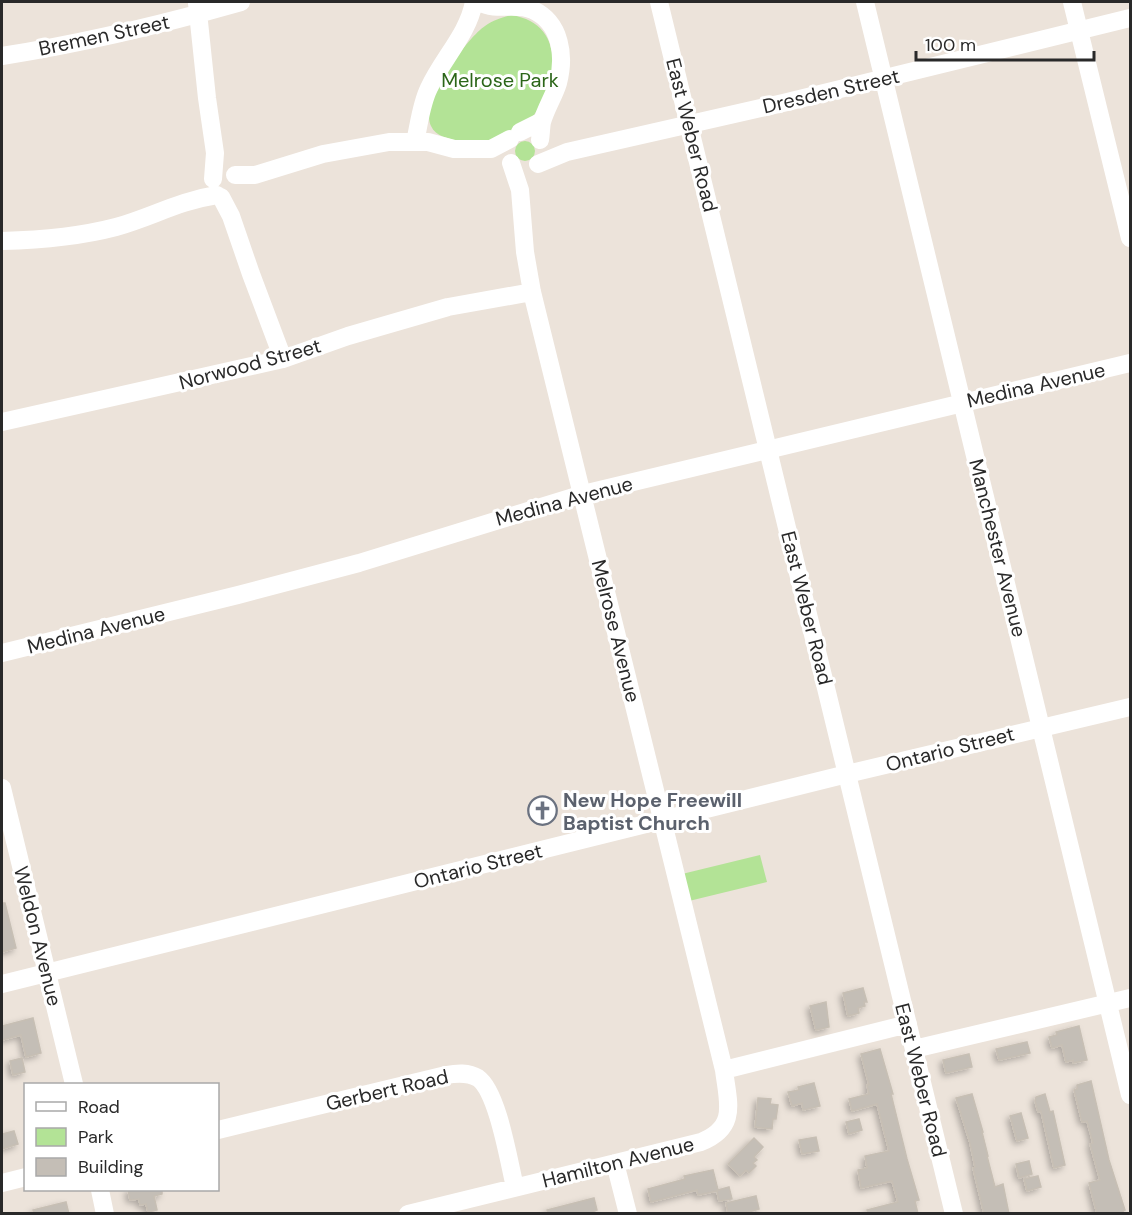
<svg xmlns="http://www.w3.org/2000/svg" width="1132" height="1215" font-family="'DM Sans',sans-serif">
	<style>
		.green { fill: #b3e396 }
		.building { fill: #c4beb6; stroke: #c7bfb4; stroke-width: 1.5; filter: url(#shadow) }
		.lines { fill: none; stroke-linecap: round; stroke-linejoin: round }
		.minor { stroke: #fff; stroke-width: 18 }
		.labels { text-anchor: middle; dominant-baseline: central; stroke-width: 6; stroke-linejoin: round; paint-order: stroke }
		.street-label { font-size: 20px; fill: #292929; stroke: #fff }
		.park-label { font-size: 20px; fill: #2c6619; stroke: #fff }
		.worship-label { font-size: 20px; font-weight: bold; fill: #5b616d; stroke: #fff; text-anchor: start }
	</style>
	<defs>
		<filter id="shadow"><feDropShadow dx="-3" dy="3" stdDeviation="3" flood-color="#0004"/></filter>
	</defs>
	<rect width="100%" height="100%" fill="#ece3da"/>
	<path class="green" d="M511,15C564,23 559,77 536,112C530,122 506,136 495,140C485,144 468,144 458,141C448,138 436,137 431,126C419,103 466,39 485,26C493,20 502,18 511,15Z
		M515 151a10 10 0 1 1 20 0a10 10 0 1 1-20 0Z
		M760,855L767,882L689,901L682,874Z"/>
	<path class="building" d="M2,903H5L16,948L2,952Z
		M863,988L867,1002H864L865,1006L858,1008L859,1013L848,1016L843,993Z
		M826,1002L829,1027L816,1030L810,1006Z
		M33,1018L41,1053L26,1057L21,1035L2,1040V1026Z
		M1079,1026L1087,1060L1073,1063V1060L1066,1062L1062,1045L1052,1048L1049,1037L1057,1035L1056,1032Z
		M1027,1042L1030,1053L999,1060L996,1049Z
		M880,1049L893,1094H891L907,1159L919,1200L915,1201L918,1214H868L867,1210L898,1202L892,1181L861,1188L858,1170L867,1168L865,1156L889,1151L877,1104L852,1111L849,1099L869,1094L867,1085H869L861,1054Z
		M969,1054L972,1067L946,1073L943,1060Z
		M22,1058L25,1072L13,1075L10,1061Z
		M1091,1081L1109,1160L1125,1210L1123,1211L1124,1214H1097L1089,1183L1100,1180L1090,1144L1093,1143L1087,1121L1082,1122L1074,1090L1077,1089V1085Z
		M814,1083L820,1106L803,1110L802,1103L792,1106L788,1092L799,1090L798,1087Z
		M972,1094L983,1132H982L988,1156H987L995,1187L1003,1184L1009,1214H984L973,1168L975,1167L970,1143L956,1098Z
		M1045,1094L1050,1112L1053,1111L1065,1165L1054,1168L1041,1111L1038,1112L1035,1101L1036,1097Z
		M758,1098L771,1099L770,1104L778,1105L776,1119H773L772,1129L755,1127Z
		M1021,1113L1028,1138L1017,1141L1010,1116Z
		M859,1119L862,1130L849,1134L846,1122Z
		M14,1131L18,1144L2,1149V1134Z
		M816,1137L819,1151L802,1154L799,1140Z
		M754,1138L763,1147L754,1157L757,1160L753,1163L756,1166L749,1173L746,1170L740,1176L728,1164Z
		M1029,1161L1032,1174L1019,1178L1016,1164Z
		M713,1170L718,1190L729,1187L732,1199L719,1201L717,1191L698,1195L697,1190L651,1202L648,1189L685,1179L684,1176Z
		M1038,1176L1041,1187L1027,1191L1024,1179Z
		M128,1190H162V1194L154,1196L157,1210L148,1212L146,1204L140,1205L139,1199L130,1200Z
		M756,1196L759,1209L742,1214H734V1212L728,1213L726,1203Z
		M594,1198L597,1210L592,1212V1214H548L547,1210Z
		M66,1202L69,1214H34L33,1210Z"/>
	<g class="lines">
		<path class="minor" d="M479,2C498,12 516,2 533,10C561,23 565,56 558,83C554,96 546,108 542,122C541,127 541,134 540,140
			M659,2L954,1214
			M865,2L1130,1095
			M1072,2L1130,238
			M197,3L207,98L215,153L213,179
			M2,56C84,43 160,25 241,2
			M520,132L542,121
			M415,142C419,125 421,104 429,88C443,58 468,34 474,2
			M538,164L567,152L783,103L1130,18
			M235,175H255L323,154L389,142H428L454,149H491L510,139
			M221,197L231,216L251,274L283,359
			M2,241C40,240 78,237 116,227C152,217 178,201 217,195
			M2,422L283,359L348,336L448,307L532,292
			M2,653L238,595L359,563L583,494L1130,363
			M2,788L74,1084
			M2,984L847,774L1130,707
			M914,1049L1130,998
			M724,1070L908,1024
			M218,1130L446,1075C457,1073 468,1072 478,1078C498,1092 509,1163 515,1187
			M615,1163L628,1214
			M2,1183L26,1177
			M100,1190L105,1214
			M408,1214L701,1142C738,1127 728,1103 724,1070L532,292L525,252L520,190L511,163"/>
	</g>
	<defs>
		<symbol id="church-ring" viewBox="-11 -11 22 22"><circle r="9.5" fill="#fff" stroke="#6b7280" stroke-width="1.5"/><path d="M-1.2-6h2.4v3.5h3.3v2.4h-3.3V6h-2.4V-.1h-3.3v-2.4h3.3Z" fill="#6b7280"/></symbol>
	</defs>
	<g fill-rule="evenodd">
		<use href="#church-ring" x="526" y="794" width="33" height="33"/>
	</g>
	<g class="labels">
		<g class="street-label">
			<text transform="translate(104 35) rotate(-12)">Bremen Street</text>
			<text transform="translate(831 91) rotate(-13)">Dresden Street</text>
			<text transform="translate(692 135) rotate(76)">East Weber Road</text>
			<text transform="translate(250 364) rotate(-15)">Norwood Street</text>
			<text transform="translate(1036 385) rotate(-13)">Medina Avenue</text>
			<text transform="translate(564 501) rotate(-15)">Medina Avenue</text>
			<text transform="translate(998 548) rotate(76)">Manchester Avenue</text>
			<text transform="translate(807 608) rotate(76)">East Weber Road</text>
			<text transform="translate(96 630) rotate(-14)">Medina Avenue</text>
			<text transform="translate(616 631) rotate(76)">Melrose Avenue</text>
			<text transform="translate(950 749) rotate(-14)">Ontario Street</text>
			<text transform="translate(478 866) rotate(-14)">Ontario Street</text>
			<text transform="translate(38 936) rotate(76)">Weldon Avenue</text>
			<text transform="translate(921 1080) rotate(76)">East Weber Road</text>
			<text transform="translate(387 1090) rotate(-13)">Gerbert Road</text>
			<text transform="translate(618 1162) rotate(-14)">Hamilton Avenue</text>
		</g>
		<g class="park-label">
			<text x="500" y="80">Melrose Park</text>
		</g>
		<g class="worship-label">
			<text x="563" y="800">New Hope Freewill<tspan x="563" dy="23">Baptist Church</tspan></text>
		</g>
	</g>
	<rect width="1132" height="1215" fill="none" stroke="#292929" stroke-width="6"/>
	<rect x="24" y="1083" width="195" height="108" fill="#ffffff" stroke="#a9a9a9" stroke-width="1.5"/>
	<rect x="36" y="1102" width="30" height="9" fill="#ffffff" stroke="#a9a9a9" stroke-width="1.5"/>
	<text x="78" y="1113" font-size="18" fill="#292929">Road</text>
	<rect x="36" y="1128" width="30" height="18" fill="#b3e396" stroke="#a9a9a9" stroke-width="1.5"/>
	<text x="78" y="1143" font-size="18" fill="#292929">Park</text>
	<rect x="36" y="1158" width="30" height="18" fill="#c4beb6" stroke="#a9a9a9" stroke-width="1.5"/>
	<text x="78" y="1173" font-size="18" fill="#292929">Building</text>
	<path d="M916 51v9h178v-9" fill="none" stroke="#292929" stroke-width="3"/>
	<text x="925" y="51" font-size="18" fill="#292929" stroke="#ffffff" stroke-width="4.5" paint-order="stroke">100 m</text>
</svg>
